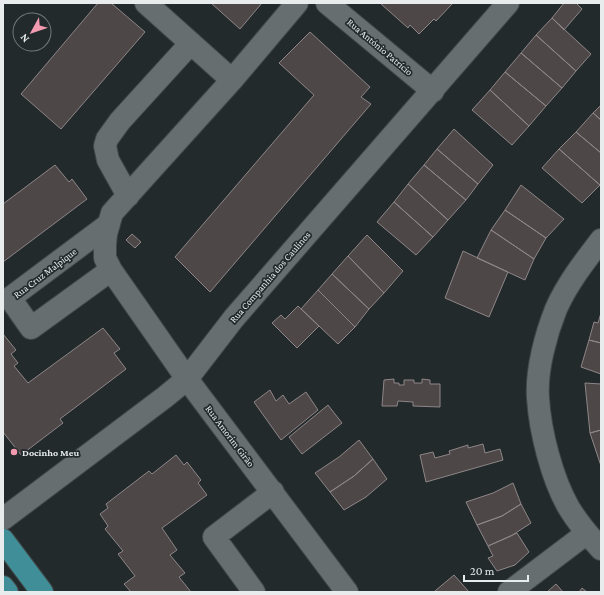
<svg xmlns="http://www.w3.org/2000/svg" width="604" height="595" font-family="'Crimson Pro',serif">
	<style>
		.building { fill: #4e4748; stroke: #8e8688 }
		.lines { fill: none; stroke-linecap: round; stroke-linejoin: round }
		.street-casing { stroke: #414748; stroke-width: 24 }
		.primary-casing { stroke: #414748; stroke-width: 24 }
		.street { stroke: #666e6f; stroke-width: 22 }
		.primary { stroke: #408e98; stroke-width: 22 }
		.poi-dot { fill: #f29ab0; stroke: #232a2b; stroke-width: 1.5 }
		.labels { text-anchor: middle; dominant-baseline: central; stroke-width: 3.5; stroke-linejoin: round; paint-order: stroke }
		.street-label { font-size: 10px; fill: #e8eced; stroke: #232a2b }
		.poi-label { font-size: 10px; font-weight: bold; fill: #e8eced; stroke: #232a2b; text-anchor: start }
	</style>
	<rect width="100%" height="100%" fill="#232a2b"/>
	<path class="building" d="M98,3H111L145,32L61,129L21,94Z
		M211,3H262L240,29Z
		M380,3H453L436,21L434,19L419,34L410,25L408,28Z
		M564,3H576L582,9L564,30L552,18Z
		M552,18L591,54L576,71L536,35Z
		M310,32L370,87L361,97L371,104L210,292L175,257L314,95L279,63Z
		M536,35L576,71L562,88L521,53Z
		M521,53L562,88L546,106L505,72Z
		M505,72L546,106L529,126L490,90Z
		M490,90L529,126L512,145L472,110Z
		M601,105V120L593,113Z
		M593,113L601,120V153L576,132Z
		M454,129L493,165L478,184L437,149Z
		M576,132L601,153V183L600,185L559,149Z
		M437,149L478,184L466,200L424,165Z
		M559,149L600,185L582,203L542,168Z
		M55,165L69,182L72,179L87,199L3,262V204Z
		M424,165L466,200L448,220L408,184Z
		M408,184L448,220L433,237L394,202Z
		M521,185L564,219L546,238L505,210Z
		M394,202L433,237L416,255L377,222Z
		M505,210L546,238L534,259L491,230Z
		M491,230L534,259L525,280L477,258Z
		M132,234L141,242L135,248L126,240Z
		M367,235L403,271L384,293L348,256Z
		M463,251L508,272L489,317L445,298Z
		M348,256L384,293L369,309L332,274Z
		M332,274L369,309L355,327L318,290Z
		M318,290L355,327L338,344L301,309Z
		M298,306L319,326L297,348L272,323L281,315L285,319Z
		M601,313V343L589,340L594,322L598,323Z
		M103,328L120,349L114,353L126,369L60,419L63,423L21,455L3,432V334L16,350L11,354L18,363L14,366L28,383Z
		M589,340L601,343V374L581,367Z
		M394,379V383H399V385H404V380H414V383H422V379L430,380V384H440V407L413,406V402L398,401L397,406H382L384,380Z
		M585,383L601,384V430L590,433Z
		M270,390L276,401L283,395L289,404L306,392L318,410L281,440L254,402Z
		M328,405L342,423L302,454L289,437Z
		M601,430V466L590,433Z
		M359,440L373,459L354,476L330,492L315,473L339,457Z
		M483,444L485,453L500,449L503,460L426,482L420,455L433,452L435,458L450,454L449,451L468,445V448Z
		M176,455L184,465L187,462L201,480L198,483L207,495L162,528L177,550L170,555L185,573L179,577L191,592H131L124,584L135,576L118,554L123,551L105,529L108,526L100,514L108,508L106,504L149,471L152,474Z
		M373,459L387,479L366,497L344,510L330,492L354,476Z
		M513,483L521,504L502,516L477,525L466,502L493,493Z
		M521,504L531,523L511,536L488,546L477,525L502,516Z
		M517,533L529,552L515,565L497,571L488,558L493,556L488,546Z
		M454,575L469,592H434L435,591Z
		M556,584L563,592H547Z
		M582,588L587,592H579Z"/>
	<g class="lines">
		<defs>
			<path id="street" d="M146,3L232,80
				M297,3L232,80L112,213L106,234L105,245V258L111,270L187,379L347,592
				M327,3L433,91
				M128,196L108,160L105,146L107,139L120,121L191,43
				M109,224L10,298L31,328L111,270
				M601,240C584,262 567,284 556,309C546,334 536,370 538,398C540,431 552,479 569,508C578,523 589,536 601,549
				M3,519L165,397L187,379L234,318L508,3
				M254,592L214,537L273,492
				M509,592L587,533"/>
			<path id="primary" d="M3,540L42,592
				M3,587L7,592"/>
		</defs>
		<use href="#street" class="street-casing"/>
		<use href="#primary" class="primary-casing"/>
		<use href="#street" class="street"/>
		<use href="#primary" class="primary"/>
	</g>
	<circle class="poi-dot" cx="14" cy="452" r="4"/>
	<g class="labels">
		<g class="street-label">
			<text transform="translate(380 47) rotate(40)">Rua António Patrício</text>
			<text transform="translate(45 273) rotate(-37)">Rua Cruz Malpique</text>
			<text transform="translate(270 277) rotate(-49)">Rua Companhia dos Caulinos</text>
			<text transform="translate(230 436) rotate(53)">Rua Amorim Girão</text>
		</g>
		<g class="poi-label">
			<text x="22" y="452">Docinho Meu</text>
		</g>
	</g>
	<rect width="604" height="595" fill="none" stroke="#e8eced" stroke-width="8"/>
	<g transform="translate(32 32) rotate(230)"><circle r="19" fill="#232a2b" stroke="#727879"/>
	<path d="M0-3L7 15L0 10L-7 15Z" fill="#f29ab0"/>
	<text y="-6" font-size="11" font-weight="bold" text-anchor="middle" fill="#e8eced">N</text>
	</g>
	<path d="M464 575v6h64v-6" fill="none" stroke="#e8eced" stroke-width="2"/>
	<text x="470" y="575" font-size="12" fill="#e8eced" stroke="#232a2b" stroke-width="3" paint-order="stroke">20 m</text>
</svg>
